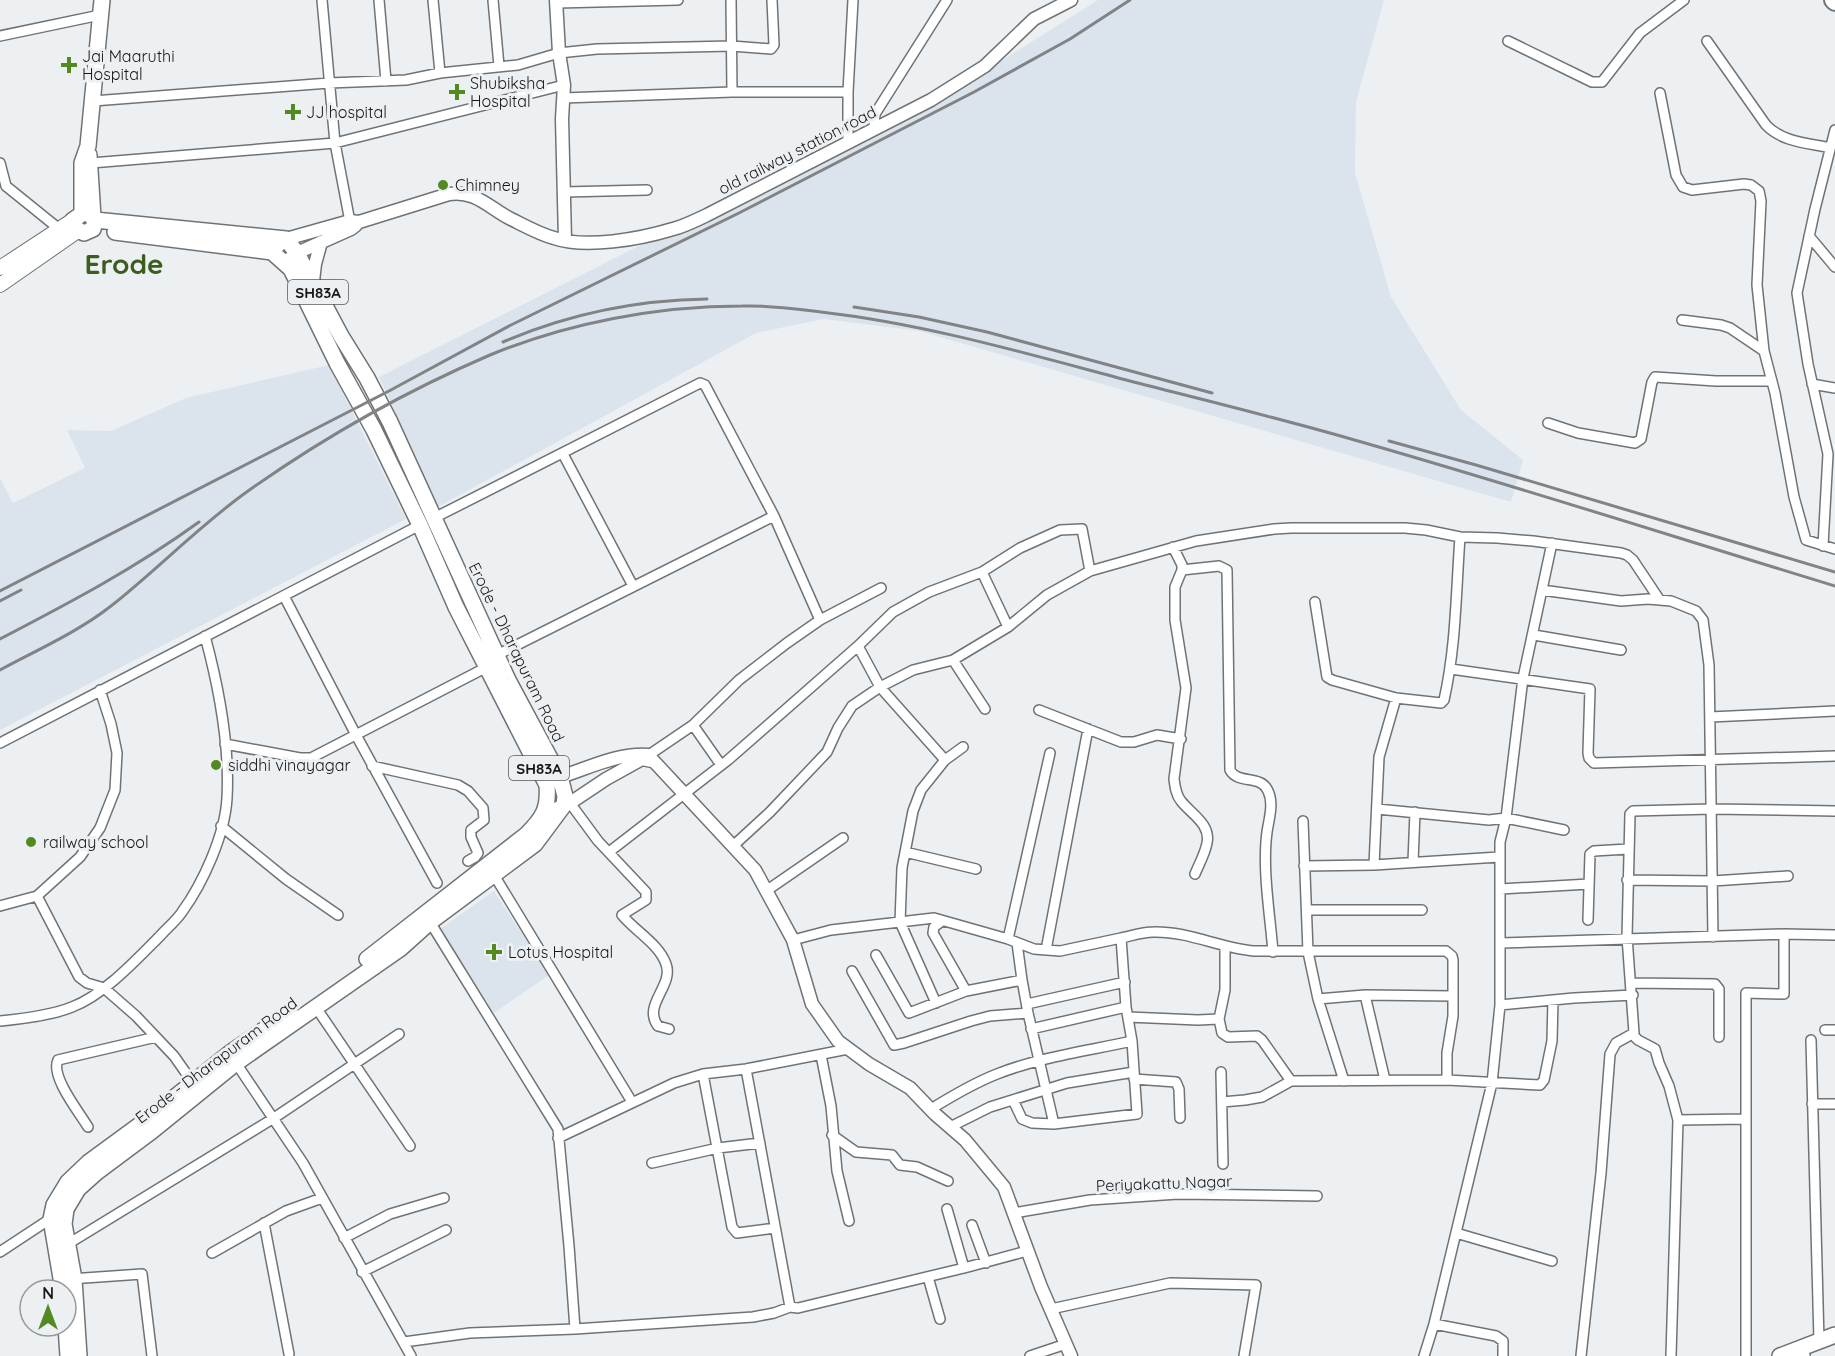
<svg xmlns="http://www.w3.org/2000/svg" width="1835" height="1356" font-family="Quicksand,sans-serif">
	<style>
		.built { fill: #dbe4ec }
		.lines { fill: none; stroke-linecap: round; stroke-linejoin: round }
		.minor-casing { stroke: #707375; stroke-width: 12 }
		.tertiary-casing { stroke: #707375; stroke-width: 15 }
		.secondary-casing { stroke: #707375; stroke-width: 16 }
		.primary-casing { stroke: #707375; stroke-width: 18 }
		.trunk-casing { stroke: #707375; stroke-width: 20 }
		.minor { stroke: #fff; stroke-width: 9 }
		.tertiary { stroke: #fff; stroke-width: 12 }
		.secondary { stroke: #fff; stroke-width: 14 }
		.primary { stroke: #fff; stroke-width: 15 }
		.trunk { stroke: #fff; stroke-width: 16 }
		.rail { stroke: #818385; stroke-width: 3 }
		.poi-dot { fill: #538921; stroke: #edf0f3; stroke-width: 2 }
		.labels { text-anchor: middle; dominant-baseline: central; stroke-width: 6; stroke-linejoin: round; paint-order: stroke }
		.shield { fill: #edf0f3; stroke: #56585a; stroke-width: 1.5 }
		.shield-label { font-size: 15px; font-weight: bold; fill: #161718 }
		.poi-label { font-size: 16px; fill: #161718; stroke: #edf0f3; text-anchor: start }
		.street-label { font-size: 16px; fill: #161718; stroke: #edf0f3 }
		.town-label { font-size: 28px; font-weight: bold; fill: #3b5e1f; stroke: #edf0f3 }
	</style>
	<rect width="100%" height="100%" fill="#edf0f3"/>
	<path class="built" d="M1098,0H1384L1356,102L1355,173L1391,297L1461,410L1523,460L1511,502L919,331L824,319L756,333L438,507L379,377L980,74Z
		M329,365L406,519L0,730V478L13,503L85,468L67,430L111,431L186,398Z
		M494,891L549,975L494,1013L440,929Z"/>
	<g class="lines">
		<defs>
			<path id="minor" d="M322,0L335,143L351,227
				M379,0L386,81
				M433,0L440,73
				M493,0L499,66
				M731,0L732,92
				M557,3L678,0
				M0,36L100,15
				M1508,41L1592,82H1602L1640,33L1684,0
				M1707,41L1766,125C1782,142 1808,143 1830,148
				M1660,93L1676,175L1683,187L1692,190L1744,184L1751,185L1759,191L1761,201L1757,285L1764,351L1775,393L1794,497L1806,540L1835,549
				M563,98L732,92H848
				M93,101L329,83L406,80L440,73L518,65L559,53L597,49L732,46L771,49L774,45L772,0
				M874,128L875,114L947,0
				M848,143V92L853,0
				M0,163L6,186L58,228
				M91,163L335,143L564,85
				M564,192L647,190
				M1809,236L1835,267
				M1682,320L1721,325L1730,328L1764,351
				M1812,384L1835,388
				M1548,423L1578,433L1635,443L1641,439L1652,382L1655,377L1716,381H1772
				M563,454L633,586
				M774,516L820,620
				M434,518L700,383L705,385L774,516L497,655
				M1823,546L1828,454L1808,364L1797,293L1815,209L1835,130
				M1173,547L1182,565V570L1175,587V620L1186,688L1174,779C1175,787 1176,795 1181,801C1191,814 1211,824 1207,843C1205,854 1199,864 1195,874
				M1182,570L1219,566L1227,570L1230,770C1238,785 1261,774 1268,791C1274,803 1269,819 1267,832C1262,869 1270,914 1273,952
				M1090,571L1196,541L1274,529L1291,528H1405L1426,530L1460,537L1497,538L1533,541L1621,553L1627,555L1633,560L1659,599
				M982,572L1008,627
				M1542,590L1621,601L1648,599L1671,601L1696,611L1703,620L1709,665L1713,937
				M284,596L356,735L437,883
				M1315,602L1327,677L1332,680L1396,698L1441,703L1444,700C1456,647 1456,592 1460,537
				M1534,635L1621,650
				M858,646L880,687L945,760
				M953,660L985,709
				M1451,669L1590,689L1588,753L1589,758L1594,763L1835,756
				M1039,710L1121,742H1134L1157,735L1181,739
				M1710,717L1835,711
				M693,725L721,765
				M0,743L420,525
				M225,744L300,758H311L487,667
				M643,759L693,725L739,680L787,643L820,620L881,588
				M372,766L458,785L468,791L483,808L484,820L471,830V837L478,853L475,857L468,861
				M570,803L598,841L646,892V900L622,915C635,931 659,944 666,964C674,986 642,1005 658,1026L669,1029
				M1377,809L1489,820L1506,818L1564,830
				M1303,821L1308,952L1318,999L1344,1081
				M221,826L286,879L338,915
				M609,852L728,760L858,646L893,612L929,592L982,572L1020,548L1060,530L1082,529L1090,571L1047,595L1008,627L953,660L913,670L880,687L852,706L838,728L827,752L770,812L733,846
				M905,852L976,869
				M1413,862L1415,812
				M1374,865L1379,757L1396,698
				M1304,866L1374,865L1499,857
				M494,875L632,1102
				M1627,880L1713,881L1788,876
				M1500,889L1589,884
				M766,891L843,838
				M37,896L79,977L87,983L104,988L136,1016L174,1056L193,1083
				M0,906L37,896L80,857L100,828L115,790L117,753L111,724L100,690
				M1307,910H1422
				M1588,920L1590,854L1594,851L1628,849
				M942,921L934,927L933,933L966,991
				M1121,938C1131,936 1142,932 1153,932C1188,931 1220,948 1254,951H1446L1452,956L1453,960V1016L1447,1053V1080
				M1008,939L1050,753
				M793,940L831,930L934,918L1008,939L1034,949L1060,951L1121,938L1126,1007L1132,1041L1137,1114L1054,1124L1032,1123L1022,1119L1013,1100
				M1017,943L1022,980
				M1501,943L1784,934
				M1225,946V990L1219,1019L1222,1033L1228,1037L1257,1036L1262,1040L1291,1081
				M1046,950L1088,729
				M876,955L909,1013L966,991L1022,980L1028,1013L1054,1124
				M852,971L894,1045L904,1043L971,1021L990,1016L1028,1013
				M1632,983L1715,984L1719,989V1037
				M1365,995L1385,1080
				M1318,999L1365,995L1452,996
				M936,1003L900,922L902,868L913,811L921,790L945,760L963,747
				M1027,1004L1125,982
				M1500,1005L1574,998L1633,995
				M315,1006L410,1146
				M1128,1017L1198,1020L1219,1019
				M0,1021C21,1019 53,1015 72,1007C104,995 136,960 160,936C167,928 176,921 182,912C203,883 225,835 227,798C230,744 219,688 205,636
				M1031,1029L1126,1007
				M1825,1030H1835
				M1633,1035L1638,1040L1655,1049L1659,1063L1669,1086L1678,1120
				M1811,1040L1819,1341
				M821,1055L831,1106L837,1171L849,1221
				M234,1060L303,1163L411,1356
				M746,1069L790,1307L798,1308L964,1268L1027,1251
				M1221,1072L1223,1164
				M703,1074L732,1227L737,1233L775,1228
				M1134,1079L1176,1082L1179,1089L1180,1118
				M1222,1102L1245,1100L1262,1097L1291,1081L1447,1080L1540,1085L1544,1080L1552,1041L1553,1000
				M1812,1104H1835
				M931,1109C952,1096 974,1083 997,1074C1040,1057 1087,1051 1132,1041
				M88,1127C79,1112 50,1076 58,1060L156,1037
				M950,1127L990,1107L1067,1083L1134,1072
				M832,1135L856,1152L892,1155L900,1165L917,1167L948,1181
				M558,1138L674,1083L703,1074L746,1069L848,1049
				M652,1163L718,1148L760,1143
				M947,1209L964,1268
				M1014,1213L1090,1200L1178,1194L1317,1196
				M264,1223L289,1354
				M972,1225L986,1263
				M1456,1233L1552,1261
				M344,1238L390,1214L444,1198
				M68,1244L274,1118L399,1034
				M0,1252L53,1217
				M212,1253L286,1211L322,1198
				M362,1272L446,1230
				M928,1277L940,1319
				M70,1279L142,1274L152,1356
				M1051,1309L1170,1283L1256,1285L1244,1356
				M1434,1324L1496,1336L1503,1341V1356
				M575,1329L753,1317L774,1313L790,1307
				M404,1342L470,1333L575,1329L569,1246L558,1129L430,922
				M1805,1355V1356
				M1030,1356L1066,1344
				M1424,1356L1434,1324L1492,1083L1500,1005V842L1506,818L1523,678L1552,543
				M1581,1356L1601,1173L1610,1054L1616,1043L1634,1033L1627,937L1630,814L1633,811L1712,809L1835,811
				M1671,1356L1678,1120L1745,1119
				M1746,1356V993L1784,994V934L1835,935"/>
			<path id="tertiary" d="M556,0L559,53L564,85L562,119L565,240
				M272,252L286,239L350,221L359,222L449,194C476,190 489,208 511,219C525,226 539,234 554,238C586,249 640,239 673,229C685,226 696,220 707,215L931,100L985,66L1034,19L1071,0
				M285,262L297,253L351,229L356,225
				M313,281L315,264L321,242
				M553,781L560,777C589,768 617,753 648,755L755,870L793,940L812,1004L838,1041L869,1064L910,1088L935,1114L965,1140L1004,1187L1041,1287L1071,1356
				M557,808L570,803L606,779L642,759L652,761"/>
			<path id="secondary" d="M0,268L73,220
				M0,285L79,230"/>
			<path id="primary" d="M89,155L93,217
				M88,213L95,220L93,229L84,233L73,227V220L82,214Z
				M82,214V163L88,146L102,0
				M115,232L272,252L291,269L337,363L374,430L420,525L456,607L547,785C549,809 543,818 526,835L367,959
				M63,1290L51,1219L54,1205L68,1182L89,1162L145,1121L230,1053L290,1012
				M66,1326L68,1356
				M79,1356L74,1279L64,1224L66,1209L78,1189L97,1172L152,1131L236,1063L401,948L430,922L535,844L564,805L565,796L560,777L508,680L390,422L367,378L341,336L297,253L286,239L95,220
				M1780,1356L1835,1335"/>
			<path id="trunk" d="M1833,0L1835,2"/>
		</defs>
		<use href="#minor" class="minor-casing"/>
		<use href="#tertiary" class="tertiary-casing"/>
		<use href="#secondary" class="secondary-casing"/>
		<use href="#primary" class="primary-casing"/>
		<use href="#trunk" class="trunk-casing"/>
		<use href="#minor" class="minor"/>
		<use href="#tertiary" class="tertiary"/>
		<use href="#secondary" class="secondary"/>
		<use href="#primary" class="primary"/>
		<use href="#trunk" class="trunk"/>
		<path class="rail" d="M854,307L919,317L987,332L1212,393
			M503,342C568,314 637,300 707,299
			M1389,441L1476,465L1835,572
			M0,591L389,391L511,325L739,213L974,92L1070,39L1130,0
			M0,601L21,590
			M0,639C71,602 134,569 199,522
			M0,670C37,650 78,632 111,606C158,569 200,525 248,491C323,438 406,391 490,355C568,323 657,306 742,306C768,305 795,309 821,312C926,324 1028,354 1130,381C1204,400 1278,418 1351,439C1513,485 1674,537 1835,586"/>
	</g>
	<g class="poi-dot">
		<path d="M66 56h6v6h6v6h-6v6h-6v-6h-6v-6h6z"/>
		<path d="M454 83h6v6h6v6h-6v6h-6v-6h-6v-6h6z"/>
		<path d="M290 103h6v6h6v6h-6v6h-6v-6h-6v-6h6z"/>
		<circle cx="443" cy="185" r="6"/>
		<circle cx="216" cy="765" r="6"/>
		<circle cx="31" cy="842" r="6"/>
		<path d="M491 943h6v6h6v6h-6v6h-6v-6h-6v-6h6z"/>
	</g>
	<g class="labels">
		<g class="shield">
			<rect x="288" y="280" width="60" height="24" rx="4.5"/>
			<rect x="509" y="756" width="60" height="24" rx="4.5"/>
		</g>
		<g class="shield-label">
			<text x="318" y="292">SH83A</text>
			<text x="539" y="768">SH83A</text>
		</g>
		<g class="poi-label">
			<text x="82" y="56">Jai Maaruthi<tspan x="82" dy="18">Hospital</tspan></text>
			<text x="470" y="83">Shubiksha<tspan x="470" dy="18">Hospital</tspan></text>
			<text x="306" y="112">JJ hospital</text>
			<text x="455" y="185">Chimney</text>
			<text x="228" y="765">siddhi vinayagar</text>
			<text x="43" y="842">railway school</text>
			<text x="508" y="952">Lotus Hospital</text>
		</g>
		<g class="street-label">
			<text transform="translate(797 150) rotate(-27)">old railway station road</text>
			<text transform="translate(517 652) rotate(64)">Erode - Dharapuram Road</text>
			<text transform="translate(216 1060) rotate(-37)">Erode - Dharapuram Road</text>
			<text transform="translate(1164 1183) rotate(-2)">Periyakattu Nagar</text>
		</g>
		<g class="town-label">
			<text x="124" y="263">Erode</text>
		</g>
	</g>
	<g transform="translate(48 1308)"><circle r="28" fill="#edf0f3" stroke="#97999b" stroke-width="1.5"/>
	<path d="M0-4.5L10 22L0 15L-10 22Z" fill="#538921"/>
	<text y="-9" font-size="16" font-weight="bold" text-anchor="middle" fill="#161718">N</text>
	</g>
</svg>
